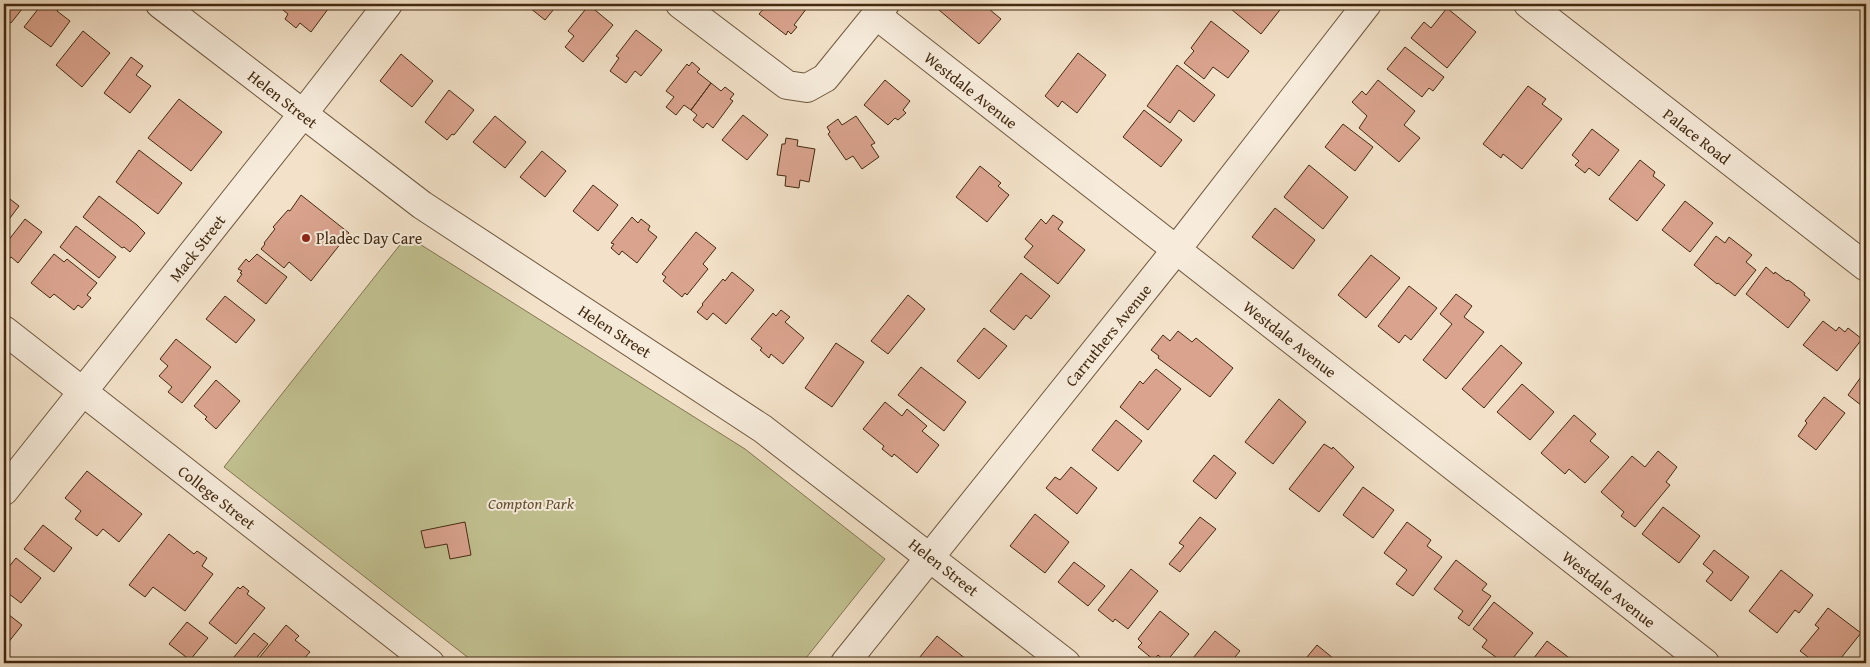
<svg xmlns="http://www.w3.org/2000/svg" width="1870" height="667" font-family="'Gentium Book Plus',serif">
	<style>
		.green { fill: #c2c191; stroke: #827650 }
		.building { fill: #daa38e; stroke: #432a10 }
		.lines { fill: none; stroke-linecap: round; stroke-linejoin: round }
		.minor-casing { stroke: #6f583e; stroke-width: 30 }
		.tertiary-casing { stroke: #6f583e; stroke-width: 30 }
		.minor { stroke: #f7ecdc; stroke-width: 28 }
		.tertiary { stroke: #f7ecdc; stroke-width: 28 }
		.poi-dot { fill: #8f2418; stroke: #f7ecdc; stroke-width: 2 }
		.labels { text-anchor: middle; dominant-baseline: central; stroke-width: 4; stroke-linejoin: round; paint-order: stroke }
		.street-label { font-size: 16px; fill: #432a10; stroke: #f7ecdc }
		.poi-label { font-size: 16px; fill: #432a10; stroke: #f7ecdc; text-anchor: start }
		.park-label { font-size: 16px; font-style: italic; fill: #635030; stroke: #f7ecdc }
	</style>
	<rect width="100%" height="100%" fill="#f3e2c9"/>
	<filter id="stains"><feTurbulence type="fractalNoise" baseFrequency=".004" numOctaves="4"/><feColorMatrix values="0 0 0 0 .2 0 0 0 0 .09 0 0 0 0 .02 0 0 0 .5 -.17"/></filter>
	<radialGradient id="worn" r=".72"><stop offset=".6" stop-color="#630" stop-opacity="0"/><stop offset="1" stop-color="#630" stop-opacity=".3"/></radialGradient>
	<path class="green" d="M407,236L745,449L885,559L802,663H475L224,467Z"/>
	<path class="building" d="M4,4H26L11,23L4,18Z
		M42,4H56L60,7L57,11L70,21L51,47L24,27Z
		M279,4H328L331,5L311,32L300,23L296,28L285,19L288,14L278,6Z
		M525,4H558L545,20Z
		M761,4H810L794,25L797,27L791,34L788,31L786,35L759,14L765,7Z
		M945,4H983L1001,19L979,44L939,10Z
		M1225,4H1280L1283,6L1261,34Z
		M589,5L613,25L583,62L565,47L574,36L568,31Z
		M1447,8L1476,32L1447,68L1411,38L1424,22L1431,28Z
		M1211,21L1249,51L1228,78L1213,67L1204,79L1184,63L1194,51L1191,48Z
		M636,30L662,50L641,76L635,71L626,83L610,71L619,58L616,56Z
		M83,31L110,53L82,87L56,65Z
		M1405,47L1444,77L1433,91L1429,88L1422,97L1387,69Z
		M1078,53L1106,75L1077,113L1062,101L1058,107L1045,96Z
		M401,54L433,81L412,107L380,81Z
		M131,57L143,66L136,75L151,86L130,113L104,93Z
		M692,62L700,69L697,72L711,83L691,110L684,105L676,115L666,107L674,97L666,91L687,64L689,66Z
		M1177,65L1215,95L1194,122L1179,110L1170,123L1147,106Z
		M885,80L910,101L903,110L906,113L898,120L895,118L888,125L864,105Z
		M1378,80L1415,111L1404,125L1420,138L1399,162L1359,128L1367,116L1352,102L1362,91L1366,95Z
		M711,83L721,91L725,87L734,94L730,99L733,101L713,128L707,123L703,128L693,120L697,115L691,110Z
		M1528,86L1546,99L1542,104L1562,119L1522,169L1503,154L1501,158L1483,144Z
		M449,90L474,110L454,135L452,134L447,140L425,122Z
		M179,99L222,132L191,171L148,138Z
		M1144,110L1182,140L1161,167L1123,137Z
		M743,115L768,135L747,160L722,140Z
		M495,116L526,142L505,168L473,142Z
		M856,116L875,143L871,145L879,157L862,169L853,156L846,160L828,134L830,132L827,127L838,119L842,125Z
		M1343,124L1373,147L1355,171L1325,147Z
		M1592,129L1619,150L1599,176L1589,168L1585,173L1575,165L1579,161L1572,155Z
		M786,138L798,140L797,146L815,149L809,182L800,180L799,188L785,186L786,176L777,175L782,144H785Z
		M139,150L182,183L158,214L116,182Z
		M542,151L566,171L545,197L520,177Z
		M1640,160L1655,172L1653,176L1665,185L1637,221L1609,199Z
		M1309,165L1348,197L1323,229L1284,197Z
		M980,166L1001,183L998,186L1009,195L987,222L956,197Z
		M593,185L618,205L598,231L573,211Z
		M301,195L349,233L311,281L289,262L284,268L261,249L265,244L264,243L275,229L273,227L288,210L290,211Z
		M6,196L19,206L4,226V199Z
		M99,196L137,225L145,233L130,252L124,247L122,248L83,217Z
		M1685,201L1713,223L1690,252L1662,230Z
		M1275,208L1315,240L1293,269L1252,237Z
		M1053,215L1063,222L1058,229L1085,250L1058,284L1024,257L1033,246L1025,239L1041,219L1046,224Z
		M632,217L638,223L641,219L650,226L648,230L657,237L637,263L622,251L619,255L611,248L614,244L611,243Z
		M25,219L42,232L18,263L11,257L8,260L4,257V246Z
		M76,226L116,257L99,278L60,247Z
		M696,232L716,248L703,264L708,269L687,295L685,293L682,297L663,281L666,277L662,274Z
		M1716,236L1725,243L1729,237L1752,255L1746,262L1756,270L1735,296L1718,283L1717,284L1694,265Z
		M54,254L64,262L67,259L97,283L87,295L91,298L82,308L78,305L74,310L54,294L50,298L31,283Z
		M257,254L287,277L266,304L237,281L242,274L240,273L242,271L238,269L246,259L249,262Z
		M1371,255L1400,278L1366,318L1338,295Z
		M1766,267L1774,274L1775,272L1787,281L1788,280L1791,282L1805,293L1804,295L1810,300L1788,328L1746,294Z
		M732,272L754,290L726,324L713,313L707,320L697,312L703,305L702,304L723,279L725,281Z
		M1021,273L1050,296L1031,319L1026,315L1014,330L990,311Z
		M1409,286L1437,308L1411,340L1405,335L1399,343L1378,326Z
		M1456,294L1472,306L1464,317L1484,332L1446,379L1423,360L1452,324L1440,314Z
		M908,295L925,309L888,354L871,341Z
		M225,296L255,320L236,343L206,319Z
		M781,310L790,317L785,322L804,338L783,364L771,354L769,358L760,350L762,348L751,339L773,313L776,316Z
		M1823,321L1836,331L1839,327L1845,332L1848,328L1862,339L1837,371L1803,345Z
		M984,328L1007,346L979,379L957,361Z
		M1178,331L1192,342L1196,338L1233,368L1210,397L1158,358L1159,356L1151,350L1163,335L1170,341Z
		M176,339L211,367L182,403L168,392L172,387L159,376L168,366L160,359Z
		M836,343L864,362L832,407L805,388Z
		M1501,345L1522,363L1484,408L1462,389Z
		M921,367L966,402L944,431L898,395Z
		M1156,369L1181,389L1148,430L1120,407L1140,381L1143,384Z
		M1866,370V409L1848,395Z
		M216,380L240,401L216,429L205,419L207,417L194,406Z
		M1522,384L1554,412L1530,440L1497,412Z
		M1824,397L1845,413L1816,450L1798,436L1807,423L1805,421Z
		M1279,399L1306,422L1273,464L1245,442Z
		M885,402L902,416L907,409L927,426L922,431L939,445L917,473L894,454L892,457L882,449L884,446L863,429Z
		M1574,415L1596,434L1590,441L1609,457L1585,483L1569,469L1565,474L1541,453Z
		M1116,420L1142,441L1118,471L1092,450Z
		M1324,444L1332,449L1333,447L1354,467L1319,512L1289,489Z
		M1658,451L1677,467L1666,482L1670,485L1635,527L1621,516L1624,512L1601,492L1632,456L1645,467Z
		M1214,455L1236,473L1216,499L1193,481Z
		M1071,467L1097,488L1077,514L1046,488L1055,477L1060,480Z
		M87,471L142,514L119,542L103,529L97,536L75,519L81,511L65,498Z
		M1363,487L1394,510L1373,538L1343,515Z
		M1663,507L1700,536L1679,563L1642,534Z
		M1035,514L1069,542L1045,573L1010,546Z
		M1200,517L1216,529L1180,572L1169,564L1184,546L1179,543Z
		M465,522L471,555L450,559L447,544L425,548L421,531Z
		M1407,522L1431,540L1427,546L1442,557L1413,596L1396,584L1407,570L1384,553Z
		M43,525L72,548L54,572L24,549Z
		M169,534L194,554L197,551L207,558L202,566L213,574L185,611L153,587L145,597L129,585Z
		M1714,550L1749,577L1731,601L1706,581L1713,572L1703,564Z
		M16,558L41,578L21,603L4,590V573Z
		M1456,560L1487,584L1482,590L1491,596L1469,626L1458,618L1463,611L1434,589Z
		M1074,562L1105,586L1088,606L1058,582Z
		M1131,569L1158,591L1128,629L1115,619L1113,622L1098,610Z
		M1781,570L1813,595L1799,613L1795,610L1777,633L1749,611Z
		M243,586L249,591L247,594L265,608L236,644L209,623L238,587L240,589Z
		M1494,602L1533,633L1509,663H1504L1482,647L1487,640L1473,629Z
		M1828,608L1861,633L1837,663H1816L1800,651L1819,628L1815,625Z
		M4,611L22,625L4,648Z
		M1160,611L1189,634L1166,662L1158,655L1154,660L1138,647L1142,643L1138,639Z
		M187,622L208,638L190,660L169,644Z
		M286,625L299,636L295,640L310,652L300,663H255Z
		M1215,631L1240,651L1230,663H1189Z
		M254,633L268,644L252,663H229Z
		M937,636L971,663H915Z
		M1547,641L1576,663H1530Z
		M1317,645L1339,663H1302Z
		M1866,651V663H1857Z
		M329,658L336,663H325Z"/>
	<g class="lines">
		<defs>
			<path id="minor" d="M160,4L422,205L763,429L1066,663
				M680,4L787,85L807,88L825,78L885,4
				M876,15L1705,663
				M4,330L430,663
				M4,491L302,115L388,4
				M845,663L1176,250L1367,4"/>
			<path id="tertiary" d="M1528,4L1866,267"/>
		</defs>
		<use href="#minor" class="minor-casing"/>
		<use href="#tertiary" class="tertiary-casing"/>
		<use href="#minor" class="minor"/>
		<use href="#tertiary" class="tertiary"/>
	</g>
	<circle class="poi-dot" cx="306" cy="238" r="5"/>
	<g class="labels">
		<g class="street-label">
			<text transform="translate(971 90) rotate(38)">Westdale Avenue</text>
			<text transform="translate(283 99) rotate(38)">Helen Street</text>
			<text transform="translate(1697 136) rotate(38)">Palace Road</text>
			<text transform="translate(197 248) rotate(-52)">Mack Street</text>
			<text transform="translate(615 331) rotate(33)">Helen Street</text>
			<text transform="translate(1108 335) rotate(-51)">Carruthers Avenue</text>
			<text transform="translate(1290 339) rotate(38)">Westdale Avenue</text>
			<text transform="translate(217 497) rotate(38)">College Street</text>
			<text transform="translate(944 567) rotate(38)">Helen Street</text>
			<text transform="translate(1609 589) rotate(38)">Westdale Avenue</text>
		</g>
		<g class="poi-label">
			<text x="316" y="238">Pladec Day Care</text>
		</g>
		<g class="park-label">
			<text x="531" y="503">Compton Park</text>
		</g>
	</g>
	<rect width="1870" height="667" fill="none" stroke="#f3e2c9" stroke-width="20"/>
	<rect x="5" y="5" width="1860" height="657" fill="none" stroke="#432a10" stroke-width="2.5"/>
	<rect x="10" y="10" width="1850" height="647" fill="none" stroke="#432a10"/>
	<rect width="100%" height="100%" filter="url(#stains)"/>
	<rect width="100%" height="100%" fill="url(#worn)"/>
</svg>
